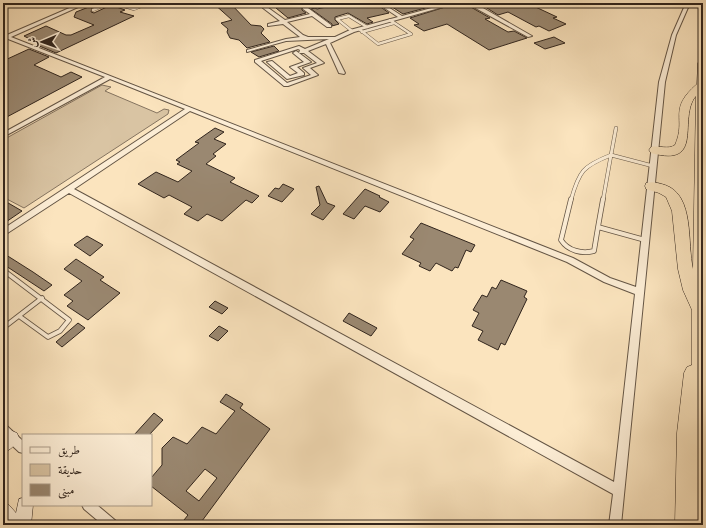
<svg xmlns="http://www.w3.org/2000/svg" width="706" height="528" font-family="'IM FELL DW Pica',Amiri,serif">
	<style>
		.green { fill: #d9c4a3; stroke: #857460 }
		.building { fill: #9a8871; stroke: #31251d; fill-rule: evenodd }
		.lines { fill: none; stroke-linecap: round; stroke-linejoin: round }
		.lane-far2-casing { stroke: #645545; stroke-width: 3.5 }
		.lane-far1-casing { stroke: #645545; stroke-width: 4 }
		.lane-casing { stroke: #645545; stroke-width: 5.5 }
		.street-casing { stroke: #645545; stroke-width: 2 }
		.secondary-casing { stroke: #31251d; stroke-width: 1 }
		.highway-casing { stroke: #31251d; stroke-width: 1 }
		.lane-far2 { stroke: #fcedd5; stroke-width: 2.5 }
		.lane-far1 { stroke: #fcedd5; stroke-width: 3 }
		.lane { stroke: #fcedd5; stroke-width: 4 }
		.street { fill: #fcedd5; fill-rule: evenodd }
		.secondary { fill: #fcedd5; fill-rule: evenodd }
		.highway { fill: #fbe4be; fill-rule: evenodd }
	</style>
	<rect width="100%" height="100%" fill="#fbe4be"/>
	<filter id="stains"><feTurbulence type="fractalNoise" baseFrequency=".005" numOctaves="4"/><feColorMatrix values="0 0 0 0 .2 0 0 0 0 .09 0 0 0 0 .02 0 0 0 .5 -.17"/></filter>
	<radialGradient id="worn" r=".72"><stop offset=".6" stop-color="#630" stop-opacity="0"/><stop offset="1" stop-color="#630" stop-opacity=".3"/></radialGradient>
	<path class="green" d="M102,85L111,87L105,91L157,113L164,109L169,110L168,114L24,208L3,197V140Z"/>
	<path class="building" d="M99,3H102L92,8L91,12L94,13L111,5L125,10L120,12L134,16L56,53L37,45L39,44L24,36L46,26L66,35H71L94,25L74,17L76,12Z
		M213,3H230L251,25L261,26L264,29L261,33L270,42L247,48L239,40L230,38L227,32L228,29L221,23L232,20Z
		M293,3L309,4L302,7V10L306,13L288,18L276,8Z
		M345,3H375L389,13L367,18L373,22L367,24L348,13L335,17V20L339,24L332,26V24L311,9L315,8L317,9Z
		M386,3H444L403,14Z
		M458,3H469V6L490,18L485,19L508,32L514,31L527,38L489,50L447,24L424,31L414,25L419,24L410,18Z
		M479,3H527L557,17L553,18L566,24L549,31L539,26L536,27L508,12L498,15Z
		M554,37L565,43L545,49L534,43Z
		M274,46L279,51L259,57L251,52Z
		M29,49L49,57L34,65L61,77L71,72L82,77L3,119V61Z
		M215,128L224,132L214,139L226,144L213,154L216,156L206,164L235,178L230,182L259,196L252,203L246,200L222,221L207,214L198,221L184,214L192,207L169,195L164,198L138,184L156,172L178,182L192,171L177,164L180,162L176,160L199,143L195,142Z
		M283,184L294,189L282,202L268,196L275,188L279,189Z
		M319,186L327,203L335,206L323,220L311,214L320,205L316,187Z
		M365,189L380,196L379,197L389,202L380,212L365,206L354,219L343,214Z
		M3,200L22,211L3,224Z
		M421,223L475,245L471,252L466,250L458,268L455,267L452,271L436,263L430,271L419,266L421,263L402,254L414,239L410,237Z
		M87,236L103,245L90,256L74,245Z
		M3,253L33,272L52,285L44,291L3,264Z
		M76,259L104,277L100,280L120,293L88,320L67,306L73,301L64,295L82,281L64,269Z
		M501,280L527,291L524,297L527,299L505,345L501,343L498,350L478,340L483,331L472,326L479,313L473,310L482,295L487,297L492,287L496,289Z
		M215,301L228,308L222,314L209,307Z
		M349,313L377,328L371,336L343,321Z
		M78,323L85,328L62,347L56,342Z
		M219,326L228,331L218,341L209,336Z
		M226,394L243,404L240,408L270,429L199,525H180L188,515L151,486V478L162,465V448L173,437L187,444L202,427L216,434L235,411L220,402ZM205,469L217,478L199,501L186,491Z
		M154,413L163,420L149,435H134Z"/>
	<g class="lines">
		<defs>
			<path id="lane-far2" d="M114,3L134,9L149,3
				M93,10L109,3
				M359,29L378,44L411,34L390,20
				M352,31L337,19L349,16L367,27
				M362,32L394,23"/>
			<path id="lane-far1" d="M571,200C579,171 583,166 611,155L616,128
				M603,200L611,155L653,166"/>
			<path id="lane" d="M571,199L561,240C568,251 582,254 594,251L598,227
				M603,199L598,227L645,240
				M3,270L69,320L60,331L48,337L19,316
				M3,328L42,298"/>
			<path id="street" d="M81,3H87L11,37L573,258L610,278L636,287L659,82L672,35L686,3H690L676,35L665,82L621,525H609L613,494L69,193L3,236V229L185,109L110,79L3,137V133L105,77L3,37V34L7,35ZM190,111L567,262L604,282L635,294L614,482L74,189Z
				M320,3H327L308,8L331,25V27H327L312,16L287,22L303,35L308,37H335L350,30L398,17L377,3H382L402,16L450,3H457L354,32L330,43L345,73L344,74L339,73L326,44L308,51L324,63L310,68L318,75L288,86H284L255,62V60L299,46L305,49L329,39L286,41L247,52V50L286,39L300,37L283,24L268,26V24L280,21L263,8L267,7L285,20L310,14L303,9V7ZM298,49L300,50L299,53L296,51L293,53L304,62L290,67L298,73L290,76L272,61L267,62L287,79L304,75V73L297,67L311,62L299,53H304L317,63L303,68L311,75L287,83L261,61Z
				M471,3H478L476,4L532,36L528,37L470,5Z
				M3,425L7,426L23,441V453L19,452L3,437Z
				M82,505H97L116,521L118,525H103L84,509Z"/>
			<path id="secondary" d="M12,431L17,433L19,438C16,445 10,450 3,453V436Z
				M23,498V505H33L31,525H6L3,522V503L9,505L16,513L19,499Z"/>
			<path id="highway" d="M703,60V525H675L677,433L684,373L687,367L692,365V310L683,290L678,269L672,211L666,197L659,193L646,189L645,186L646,183C653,181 658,183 665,185C695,195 687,244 693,269L696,96C677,118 706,168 651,153L649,150L651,147C659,145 668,150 675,145C687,118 667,110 697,84L698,63Z"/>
		</defs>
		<use href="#lane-far2" class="lane-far2-casing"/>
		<use href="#lane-far1" class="lane-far1-casing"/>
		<use href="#lane" class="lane-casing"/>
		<use href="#street" class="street-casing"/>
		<use href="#secondary" class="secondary-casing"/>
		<use href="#highway" class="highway-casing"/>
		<use href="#lane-far2" class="lane-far2"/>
		<use href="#lane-far1" class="lane-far1"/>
		<use href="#lane" class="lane"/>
		<use href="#street" class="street"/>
		<use href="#secondary" class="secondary"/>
		<use href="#highway" class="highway"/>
	</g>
	<rect width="706" height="528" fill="none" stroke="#fbe4be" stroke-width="16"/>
	<rect x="4" y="4" width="698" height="520" fill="none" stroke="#31251d" stroke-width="2"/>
	<rect x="8" y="8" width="690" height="512" fill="none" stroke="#31251d"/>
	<rect x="22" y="434" width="130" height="72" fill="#fcedd5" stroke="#ab9d8b"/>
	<rect x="30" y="447" width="20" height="6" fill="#fcedd5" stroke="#ab9d8b"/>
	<text x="58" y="454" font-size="12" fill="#31251d">طريق</text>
	<rect x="30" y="464" width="20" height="12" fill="#d9c4a3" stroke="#ab9d8b"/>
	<text x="58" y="474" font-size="12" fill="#31251d">حديقة</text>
	<rect x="30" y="484" width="20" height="12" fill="#9a8871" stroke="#ab9d8b"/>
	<text x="58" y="494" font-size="12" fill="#31251d">مبنى</text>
	<g transform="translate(42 42) rotate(268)" stroke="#fcedd5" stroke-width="3" paint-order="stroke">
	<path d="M0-3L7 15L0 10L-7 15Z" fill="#31251d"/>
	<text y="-6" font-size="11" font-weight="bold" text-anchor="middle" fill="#31251d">ش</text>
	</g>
	<rect width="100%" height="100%" filter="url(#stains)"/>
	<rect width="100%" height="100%" fill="url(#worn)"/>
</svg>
